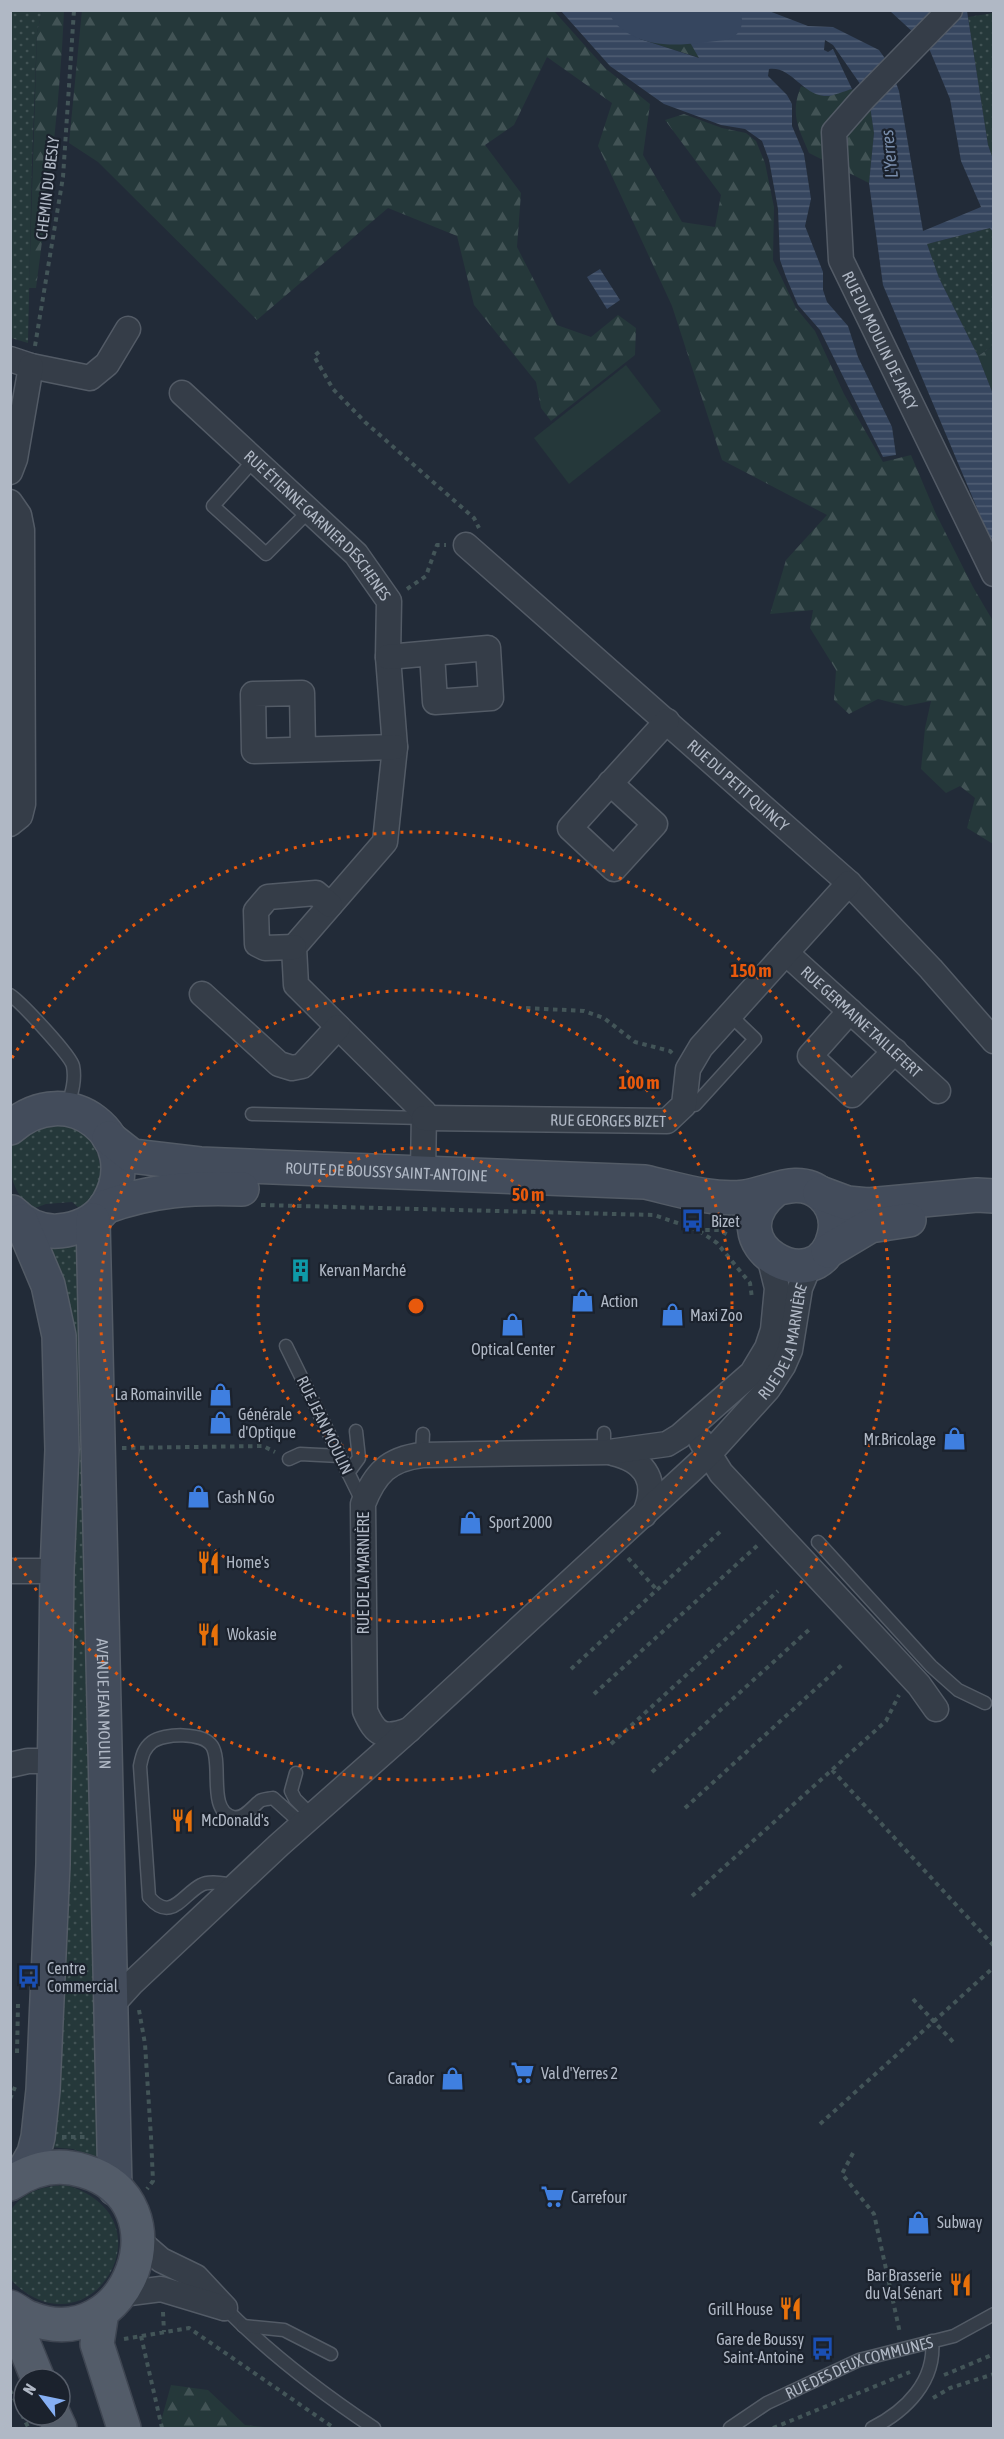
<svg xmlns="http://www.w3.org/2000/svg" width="1004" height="2439" font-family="'Asap Condensed',sans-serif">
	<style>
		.grass { fill: url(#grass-dots) }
		.forest { fill: url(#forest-firs) }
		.garden { fill: #25383a }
		.water { fill: url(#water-rules) }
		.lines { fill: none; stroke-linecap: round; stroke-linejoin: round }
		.river { stroke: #36465f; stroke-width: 38 }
		.service-casing { stroke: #535b66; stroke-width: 15 }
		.minor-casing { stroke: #535b66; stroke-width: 27 }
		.secondary-casing { stroke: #535b66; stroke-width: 36 }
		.primary-casing { stroke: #3f4652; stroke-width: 36 }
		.path { stroke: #435558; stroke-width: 4; stroke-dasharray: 4.5 4.5; stroke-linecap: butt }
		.service { stroke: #353d48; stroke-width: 12 }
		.minor { stroke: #353d48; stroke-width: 24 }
		.secondary { stroke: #434c5b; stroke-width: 33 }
		.primary { stroke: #535c69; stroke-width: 33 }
		.ring { fill: none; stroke: #e8590c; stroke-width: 3; stroke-dasharray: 3 6 }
		.labels { text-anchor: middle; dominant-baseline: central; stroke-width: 4.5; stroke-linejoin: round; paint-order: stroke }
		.street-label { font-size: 16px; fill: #b0b8c5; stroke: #1b222d }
		.poi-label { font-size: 16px; fill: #b0b8c5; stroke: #1b222d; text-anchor: start }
		.water-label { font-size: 18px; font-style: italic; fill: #798eac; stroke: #1b222d }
		.centre { fill: #e8590c; stroke: #1b222d; stroke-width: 3 }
		.ring-label { font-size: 18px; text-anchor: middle; font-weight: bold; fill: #e8590c; stroke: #1b222d; stroke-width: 4.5; stroke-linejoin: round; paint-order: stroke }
	</style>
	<defs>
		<pattern id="grass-dots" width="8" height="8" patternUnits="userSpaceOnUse" patternTransform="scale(1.5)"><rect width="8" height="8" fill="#25383a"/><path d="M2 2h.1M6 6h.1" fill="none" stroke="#425355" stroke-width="1.8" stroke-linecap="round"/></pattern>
		<pattern id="forest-firs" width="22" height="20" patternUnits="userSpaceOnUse" patternTransform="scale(1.5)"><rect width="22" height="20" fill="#25383a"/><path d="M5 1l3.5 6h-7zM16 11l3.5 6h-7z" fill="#425355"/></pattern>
		<pattern id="water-rules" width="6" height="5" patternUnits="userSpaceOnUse" patternTransform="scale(1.5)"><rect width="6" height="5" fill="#36465f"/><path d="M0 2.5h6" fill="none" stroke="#515f74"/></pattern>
	</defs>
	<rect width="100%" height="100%" fill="#222b38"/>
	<path class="grass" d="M11,11H42L37,33L32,162L28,343L11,338Z
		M993,13V159L988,145L968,17Z
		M990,228L993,232V346L978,356L939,278L927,244Z
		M57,1125C63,1127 71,1127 76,1130C100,1140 110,1181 91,1200C88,1203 83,1206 79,1208L72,1202L46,1204L35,1208C31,1205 26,1203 23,1199C10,1186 4,1153 17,1137C27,1126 44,1127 57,1125Z
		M84,1242L99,2159L73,2149L49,2147L46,1245Z
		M66,2185C177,2218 88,2360 11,2280V2210C24,2191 44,2186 66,2185Z"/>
	<path class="forest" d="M82,10L554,11L605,68L650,104L643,155L682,222L715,227L721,195L665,120L684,114L722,128L746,133L756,141L765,163L774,207L773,260L796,308L815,331L844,394L883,462L911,455L936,514L973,587L993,621V844L967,828L975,798L960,786L946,793L921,769L925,728L931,701L905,706L878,699L849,714L834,700L836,670L810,628L813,610L770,614L786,560L827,515L722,460L672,306L598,146L612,103L547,57L514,125L485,145L521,193L517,247L557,325L591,337L618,315L636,328L635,355L551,421L541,408L536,382L474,305L457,236L388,208L257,320L98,162L69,143Z
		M42,11H64C60,104 48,196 36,288H29L37,33Z
		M616,11H648L688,39L700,58L640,39Z
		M801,86L824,96L852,89L870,106L874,133L869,183L809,153C798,127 790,114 801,86Z
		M993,346V394L978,356Z
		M171,2385L208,2390L245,2425L274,2428H163L161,2421Z"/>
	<path class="garden" d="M626,365L661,411L569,484L534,438Z"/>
	<path class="water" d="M561,11H616L640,39L699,58L688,39L648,11H769L808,26L833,27L879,50L889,64L899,91L923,231L981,207L961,161L950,99L928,46L890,11H967L988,145L993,159V232L990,228L927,244L939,278L978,356L993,394V546L883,285L869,183L874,133L870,106L872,101L833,45L825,40L824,50L828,52L833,49L852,89C844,91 832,97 824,96C802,94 791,66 769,69L768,76L787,95L792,104V126L804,154L811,199L805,226L823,272V290L827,302L848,326L858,357L892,427L896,455L883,457L820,330L798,305L786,277L780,260L778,209L769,160L762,141L745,129L721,125L664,104L610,66Z
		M600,269L620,300L607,309L587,277Z"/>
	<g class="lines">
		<path class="river" d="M629,10C653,34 694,24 723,21"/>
		<defs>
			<g id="service">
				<path d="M254,460L213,506L266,554L309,511"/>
				<path d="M10,995C21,1002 71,1056 73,1066C76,1081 71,1095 67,1109"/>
				<path d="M684,1105H695L755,1039L730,1015"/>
				<path d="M252,1114L424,1118"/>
				<path d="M286,1346L363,1503"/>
				<path d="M604,1433V1452"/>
				<path d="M422,1455L423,1434"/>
				<path d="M289,1459L300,1454L340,1456"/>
				<path d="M348,1473L359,1458L356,1431"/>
				<path d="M818,1542L931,1666L958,1690L985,1703"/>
				<path d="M296,1773L291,1791L295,1799L313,1817"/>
				<path d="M234,1885C225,1884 210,1880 201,1885C182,1895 171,1923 149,1897L140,1766C142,1757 143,1749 152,1742C164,1733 203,1732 212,1746C223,1763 207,1811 233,1817C244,1820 252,1807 260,1801C263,1799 268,1799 273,1798L303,1825"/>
				<path d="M225,2308C270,2354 320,2392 374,2428"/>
				<path d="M243,2326L284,2330L331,2354"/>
				<path id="s1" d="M730,2428L767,2403L859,2360L954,2336L994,2314"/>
				<path d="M872,2428C906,2411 936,2381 932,2341"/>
			</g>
			<g id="minor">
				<path id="s2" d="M950,10L862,100L834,132L841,260L994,574"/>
				<path d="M10,359L31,366L90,378L107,364L128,329"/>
				<path id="s3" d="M182,393L356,554L389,601L388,657L395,747L385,842L294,947L296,985L424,1112L423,1173"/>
				<path d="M10,472L15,459L31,366"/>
				<path d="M10,502L19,515L22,530L23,804L20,816L10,824"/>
				<path id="s4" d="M466,545L849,883L931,969L994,1041"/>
				<path d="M388,657L488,648L491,698L435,702L432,653"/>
				<path d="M303,749L302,693L253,694L254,751L395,747"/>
				<path d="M610,783L655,824L614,869L570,828L667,721"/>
				<path d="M294,947L265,948L257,944L256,911L268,897L316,893L330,905"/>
				<path id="s5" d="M786,953L938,1091"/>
				<path d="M202,994L279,1064L292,1068L302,1066L338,1027"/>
				<path d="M850,1011L810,1056L852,1095L895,1051"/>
				<path id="s6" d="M424,1118L667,1121L684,1105L688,1069L701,1047L849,883"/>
				<path d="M701,1441L721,1473L919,1685L936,1709"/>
				<path d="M613,1453C647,1461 659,1483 644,1515"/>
				<path d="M10,1571H57"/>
				<path d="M409,1730C384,1739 376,1736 365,1711L363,1504C375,1473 389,1459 422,1455L609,1452L667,1444L680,1436L752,1373L767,1348L773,1330L777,1288L769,1256"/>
				<path d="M10,1765L28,1761H54"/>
				<path id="s7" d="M112,2005L132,1983L279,1845L409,1730L710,1453L768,1389L783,1366L790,1350L800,1288L810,1264"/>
				<path d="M138,2240L161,2260L196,2277L225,2308"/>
				<path d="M122,2294L161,2289L224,2308"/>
			</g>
			<g id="secondary">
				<path d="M10,1128C68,1076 146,1138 108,1203C99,1218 83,1227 66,1230C46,1234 27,1227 12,1212"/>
				<path id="s8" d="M109,1138L132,1156L200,1164L645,1182C676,1189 712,1201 744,1197C769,1194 799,1174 822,1195C834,1206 838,1220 834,1236C818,1304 710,1243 775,1190"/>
				<path d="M820,1193L847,1203L868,1205L977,1195L994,1196"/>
				<path d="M105,1207C151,1190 194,1187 242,1189"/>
				<path id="s9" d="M93,1220L115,2189"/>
				<path d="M21,1221L48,1285L59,1336L62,1450L57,1571L53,1864L43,2090L38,2137L34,2153L21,2176"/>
				<path d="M828,1251L870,1226L909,1220"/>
			</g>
			<path id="primary" d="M10,2184C33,2168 58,2163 84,2171C186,2201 129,2358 30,2318C23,2316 17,2310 10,2307
				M10,2310L38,2379
				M102,2312L97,2344L124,2428
				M54,2415L60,2428"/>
		</defs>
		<use href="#service" class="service-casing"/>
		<use href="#minor" class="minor-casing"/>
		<use href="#secondary" class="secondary-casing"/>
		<use href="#primary" class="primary-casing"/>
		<path class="path" d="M35,346L63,177L74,10
			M319,352L314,356L333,389L365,422L474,518L479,528
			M407,589L426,576L437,545H446
			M526,1008L584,1011L604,1018L635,1042L670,1051L673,1054
			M261,1205L654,1215L698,1230L717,1243L750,1283L752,1298
			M702,1220L698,1230H719L730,1236
			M122,1448L263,1446L275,1452
			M628,1558L657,1590
			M571,1669L722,1530
			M594,1694L759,1544
			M611,1744L778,1591
			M832,1770L994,1946
			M652,1772L812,1627
			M685,1808L844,1663
			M692,1896L886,1721L899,1695
			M913,1999L955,2044
			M139,2010L145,2044L151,2137L153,2181L147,2189
			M17,2053L18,2004
			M10,2099L15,2087
			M820,2124L994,1967
			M62,2137H88
			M853,2153L842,2174L874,2214L900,2333
			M163,2312L164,2332
			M141,2336L162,2428
			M124,2339L189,2328L334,2428
			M944,2375L992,2355
			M10,2390L28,2427
			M933,2398L950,2388L994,2374
			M773,2428L910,2372"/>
		<use href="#service" class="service"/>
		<use href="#minor" class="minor"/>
		<use href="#secondary" class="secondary"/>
		<use href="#primary" class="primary"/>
	</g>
	<g class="ring">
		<circle cx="416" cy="1306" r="158"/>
		<circle cx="416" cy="1306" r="316"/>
		<path d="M12 1058A474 474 0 1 1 12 1554"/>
	</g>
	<defs>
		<symbol id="bus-bare" viewBox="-9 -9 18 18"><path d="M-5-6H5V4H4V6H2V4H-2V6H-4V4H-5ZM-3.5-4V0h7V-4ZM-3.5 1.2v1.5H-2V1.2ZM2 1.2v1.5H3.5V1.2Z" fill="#1a4fb4" stroke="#1b222d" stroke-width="2.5" paint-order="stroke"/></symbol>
		<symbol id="building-bare" viewBox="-9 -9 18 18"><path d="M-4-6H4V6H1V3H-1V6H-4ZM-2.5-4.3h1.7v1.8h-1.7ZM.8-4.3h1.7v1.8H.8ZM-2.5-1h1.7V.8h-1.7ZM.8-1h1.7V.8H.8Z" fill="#0f9aa8" stroke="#1b222d" stroke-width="2.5" paint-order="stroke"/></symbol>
		<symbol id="shop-bare" viewBox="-9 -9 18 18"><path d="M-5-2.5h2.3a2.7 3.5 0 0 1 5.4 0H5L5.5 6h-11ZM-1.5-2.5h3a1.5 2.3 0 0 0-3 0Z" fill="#3f7fe0" stroke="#1b222d" stroke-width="2.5" paint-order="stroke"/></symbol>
		<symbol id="restaurant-bare" viewBox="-9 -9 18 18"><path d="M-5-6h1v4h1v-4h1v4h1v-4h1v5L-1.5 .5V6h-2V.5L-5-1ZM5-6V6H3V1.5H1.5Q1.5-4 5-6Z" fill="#e8710a" stroke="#1b222d" stroke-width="2.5" paint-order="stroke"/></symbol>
		<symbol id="supermarket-bare" viewBox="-9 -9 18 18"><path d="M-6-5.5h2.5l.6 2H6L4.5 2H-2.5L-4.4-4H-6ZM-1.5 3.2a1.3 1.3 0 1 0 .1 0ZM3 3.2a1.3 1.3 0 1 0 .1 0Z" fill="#3f7fe0" stroke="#1b222d" stroke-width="2.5" paint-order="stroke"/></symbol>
	</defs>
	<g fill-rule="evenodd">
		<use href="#bus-bare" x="676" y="1204" width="33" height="33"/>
		<use href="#building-bare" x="284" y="1254" width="33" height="33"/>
		<use href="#shop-bare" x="566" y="1284" width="33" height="33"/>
		<use href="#shop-bare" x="656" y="1298" width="33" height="33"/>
		<use href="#shop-bare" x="496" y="1308" width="33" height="33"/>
		<use href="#shop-bare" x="204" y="1378" width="33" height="33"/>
		<use href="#shop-bare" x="204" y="1406" width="33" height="33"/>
		<use href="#shop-bare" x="938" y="1422" width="33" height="33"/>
		<use href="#shop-bare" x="182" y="1480" width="33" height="33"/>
		<use href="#shop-bare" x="454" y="1506" width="33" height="33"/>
		<use href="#restaurant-bare" x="192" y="1546" width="33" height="33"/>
		<use href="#restaurant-bare" x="192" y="1618" width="33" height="33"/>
		<use href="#restaurant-bare" x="166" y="1804" width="33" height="33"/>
		<use href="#bus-bare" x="12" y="1960" width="33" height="33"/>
		<use href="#supermarket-bare" x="506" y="2056" width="33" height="33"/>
		<use href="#shop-bare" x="436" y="2062" width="33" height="33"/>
		<use href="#supermarket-bare" x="536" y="2180" width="33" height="33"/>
		<use href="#shop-bare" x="902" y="2206" width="33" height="33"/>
		<use href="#restaurant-bare" x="944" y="2268" width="33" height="33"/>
		<use href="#restaurant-bare" x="774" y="2292" width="33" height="33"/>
		<use href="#bus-bare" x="806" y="2332" width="33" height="33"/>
	</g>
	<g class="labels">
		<g class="street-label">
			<text transform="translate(47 188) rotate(-83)">CHEMIN DU BESLY</text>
			<text stroke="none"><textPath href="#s2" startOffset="386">RUE DU MOULIN DE JARCY</textPath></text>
			<text stroke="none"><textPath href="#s3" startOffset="190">RUE ÉTIENNE GARNIER DESCHENES</textPath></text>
			<text stroke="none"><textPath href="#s4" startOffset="363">RUE DU PETIT QUINCY</textPath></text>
			<text stroke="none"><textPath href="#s5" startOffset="102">RUE GERMAINE TAILLEFERT</textPath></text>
			<text stroke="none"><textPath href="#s6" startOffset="184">RUE GEORGES BIZET</textPath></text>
			<text stroke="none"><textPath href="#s8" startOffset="284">ROUTE DE BOUSSY SAINT-ANTOINE</textPath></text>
			<text stroke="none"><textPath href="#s7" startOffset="951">RUE DE LA MARNIÈRE</textPath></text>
			<text transform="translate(325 1425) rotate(64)">RUE JEAN MOULIN</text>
			<text transform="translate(363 1573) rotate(-90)">RUE DE LA MARNIÈRE</text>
			<text stroke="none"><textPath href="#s9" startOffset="484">AVENUE JEAN MOULIN</textPath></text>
			<text stroke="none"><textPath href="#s1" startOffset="144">RUE DES DEUX COMMUNES</textPath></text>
		</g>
		<g class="poi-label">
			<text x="711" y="1221">Bizet</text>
			<text x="319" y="1270">Kervan Marché</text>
			<text x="601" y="1301">Action</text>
			<text x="690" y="1315">Maxi Zoo</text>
			<text x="513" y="1349" text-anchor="middle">Optical Center</text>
			<text x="202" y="1394" text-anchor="end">La Romainville</text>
			<text x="238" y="1414">Générale<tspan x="238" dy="18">d'Optique</tspan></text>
			<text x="936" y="1439" text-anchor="end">Mr.Bricolage</text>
			<text x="217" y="1497">Cash N Go</text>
			<text x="489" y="1522">Sport 2000</text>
			<text x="226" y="1562">Home's</text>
			<text x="227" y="1634">Wokasie</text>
			<text x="201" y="1820">McDonald's</text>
			<text x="47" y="1968">Centre<tspan x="47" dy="18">Commercial</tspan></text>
			<text x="541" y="2073">Val d'Yerres 2</text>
			<text x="434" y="2078" text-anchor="end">Carador</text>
			<text x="571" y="2197">Carrefour</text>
			<text x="937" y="2222">Subway</text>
			<text x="942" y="2275" text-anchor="end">Bar Brasserie<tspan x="942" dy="18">du Val Sénart</tspan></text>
			<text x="773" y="2309" text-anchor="end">Grill House</text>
			<text x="804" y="2339" text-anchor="end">Gare de Boussy<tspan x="804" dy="18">Saint-Antoine</tspan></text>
		</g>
		<g class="water-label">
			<text transform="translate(889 154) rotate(-96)">L'Yerres</text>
		</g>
	</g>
	<circle cx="416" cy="1306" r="9" class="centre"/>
	<g class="ring-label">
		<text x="751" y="977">150 m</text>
		<text x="639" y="1089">100 m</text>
		<text x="528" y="1201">50 m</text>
	</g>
	<rect width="1004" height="2439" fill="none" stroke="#b0b8c5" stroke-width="24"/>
	<g transform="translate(42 2397) rotate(302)"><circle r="28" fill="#1b222d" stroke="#575e6a" stroke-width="1.5"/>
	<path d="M0-4.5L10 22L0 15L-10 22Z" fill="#86aff3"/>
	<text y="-9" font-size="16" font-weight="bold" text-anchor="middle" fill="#b0b8c5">N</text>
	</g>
</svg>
